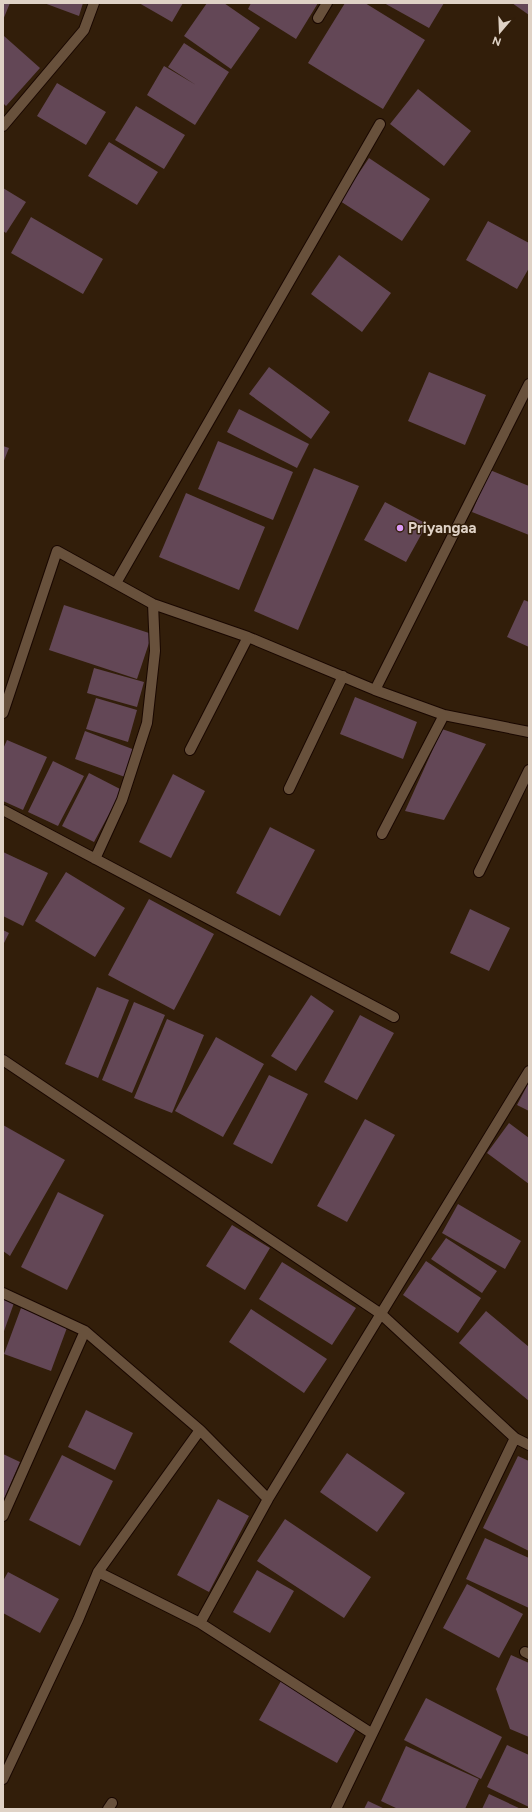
<svg xmlns="http://www.w3.org/2000/svg" width="532" height="1812" font-family="Figtree,sans-serif">
	<style>
		.building { fill: #634756 }
		.lines { fill: none; stroke-linecap: round; stroke-linejoin: round }
		.minor-casing { stroke: #190700; stroke-width: 12 }
		.minor { stroke: #68513c; stroke-width: 10 }
		.poi-dot { fill: #da9af6; stroke: #321e0a; stroke-width: 1.5 }
		.labels { text-anchor: middle; dominant-baseline: central; stroke-width: 3; stroke-linejoin: round; paint-order: stroke }
		.poi-label { font-size: 15px; font-weight: bold; fill: #dfd2c6; stroke: #321e0a; text-anchor: start }
	</style>
	<rect width="100%" height="100%" fill="#321e0a"/>
	<path class="building" d="M3,3H10L3,20Z
		M44,3H83L79,16Z
		M139,3H183L172,22Z
		M207,3H224L260,28L231,69L184,36Z
		M251,3H318L296,39L248,9Z
		M345,3H365L425,40L383,109L308,63Z
		M384,3H444L429,28Z
		M512,3H529V15Z
		M4,36L40,68L6,106L3,103V37Z
		M184,43L229,72L195,125L147,95L164,66L196,85L168,67Z
		M57,83L106,112L86,145L37,116Z
		M418,89L471,131L444,166L390,124Z
		M136,106L185,135L164,169L115,140Z
		M109,142L158,172L137,205L88,176Z
		M369,158L430,199L402,241L340,201Z
		M3,188L26,202L6,233L3,231Z
		M31,217L103,259L83,294L11,253Z
		M488,221L529,243V268L517,289L466,260Z
		M339,255L391,293L362,332L311,294Z
		M269,367L330,412L311,439L249,394Z
		M429,372L486,395L465,445L408,421Z
		M239,409L309,444L297,468L227,432Z
		M218,441L293,472L273,520L198,489Z
		M3,446L9,448L3,463Z
		M314,468L359,486L298,630L254,611Z
		M490,470L529,486V535L472,512Z
		M186,493L265,527L239,590L159,557Z
		M385,502L427,524L406,562L364,540Z
		M524,600L529,602V647L507,637Z
		M64,605L152,634L137,679L49,650Z
		M94,668L144,682L137,707L87,693Z
		M355,697L417,722L403,759L340,734Z
		M96,698L137,710L128,742L86,729Z
		M442,729L486,744L444,820L405,811Z
		M85,731L135,750L125,777L75,759Z
		M7,740L47,757L23,810L3,801V749Z
		M53,761L84,776L58,826L28,812Z
		M89,773L122,790L94,842L62,826Z
		M173,774L205,791L171,858L139,842Z
		M270,827L315,850L280,916L236,893Z
		M3,852L48,873L23,926L3,916Z
		M66,872L125,908L95,957L35,921Z
		M149,899L214,934L174,1010L108,975Z
		M470,909L510,928L489,971L450,953Z
		M3,930L9,933L3,945Z
		M97,987L129,1000L98,1078L65,1064Z
		M311,995L334,1011L296,1071L271,1056Z
		M134,1002L165,1015L132,1093L102,1080Z
		M360,1015L394,1033L357,1100L324,1082Z
		M167,1019L204,1035L172,1113L134,1098Z
		M216,1037L264,1064L223,1137L175,1111Z
		M269,1075L308,1094L272,1164L233,1144Z
		M529,1082V1111L517,1105Z
		M365,1119L395,1135L347,1222L317,1206Z
		M509,1123L529,1138V1184L487,1153Z
		M3,1125L65,1160L10,1256L3,1251Z
		M58,1192L104,1215L67,1290L21,1267Z
		M458,1204L521,1241L505,1269L442,1233Z
		M232,1225L270,1248L245,1290L206,1266Z
		M446,1238L497,1271L482,1293L431,1259Z
		M426,1261L481,1298L458,1333L403,1295Z
		M282,1262L356,1308L332,1345L259,1299Z
		M3,1298L14,1303L3,1334Z
		M21,1308L68,1325L51,1371L4,1354Z
		M251,1309L327,1359L304,1393L229,1342Z
		M486,1311L529,1347V1401L459,1343Z
		M86,1410L133,1433L115,1470L68,1447Z
		M347,1453L405,1493L377,1532L320,1492Z
		M3,1454L20,1462L3,1501Z
		M62,1455L113,1481L80,1546L29,1520Z
		M518,1456L529,1461V1551L483,1528Z
		M218,1499L249,1516L209,1592L177,1575Z
		M285,1519L371,1577L344,1618L257,1561Z
		M485,1538L529,1558V1608L466,1579Z
		M257,1570L294,1591L270,1633L233,1612Z
		M8,1572L59,1599L40,1633L3,1613V1581Z
		M467,1584L523,1614L499,1658L443,1628Z
		M511,1655L529,1663V1737L510,1729L496,1689Z
		M281,1681L358,1725L337,1763L259,1720Z
		M426,1698L502,1737L481,1779L404,1740Z
		M507,1745L529,1755V1807L487,1787Z
		M406,1746L479,1779L465,1809H398L381,1801Z
		M489,1794L521,1809H482Z
		M368,1801L385,1809H364Z"/>
	<g class="lines">
		<defs>
			<path id="minor" d="M318,18L327,3
				M3,126L84,30L94,3
				M116,583L380,124
				M375,690L529,384
				M3,713L57,551L153,604L248,637L375,690L444,715L529,732
				M190,750L248,637
				M289,789L343,676
				M3,810L394,1017
				M382,834L444,715
				M95,859L122,800L147,723L155,651L153,604
				M479,872L529,770
				M3,1060L381,1314L515,1438L529,1445
				M3,1293L85,1331L200,1430L268,1499
				M3,1516L85,1331
				M98,1572L200,1623L371,1733
				M200,1623L268,1499L529,1071
				M525,1652L529,1654
				M3,1779L78,1620L98,1572L200,1430
				M108,1809L112,1803
				M336,1809L515,1438"/>
		</defs>
		<use href="#minor" class="minor-casing"/>
		<use href="#minor" class="minor"/>
	</g>
	<circle class="poi-dot" cx="400" cy="528" r="4"/>
	<g class="labels">
		<g class="poi-label">
			<text x="408" y="528">Priyangaa</text>
		</g>
	</g>
	<rect width="532" height="1812" fill="none" stroke="#dfd2c6" stroke-width="8"/>
	<g transform="translate(500 32) rotate(199)" stroke="#321e0a" stroke-width="3" paint-order="stroke">
	<path d="M0-3L7 15L0 10L-7 15Z" fill="#dfd2c6"/>
	<text y="-6" font-size="11" font-weight="bold" text-anchor="middle" fill="#dfd2c6">N</text>
	</g>
</svg>
